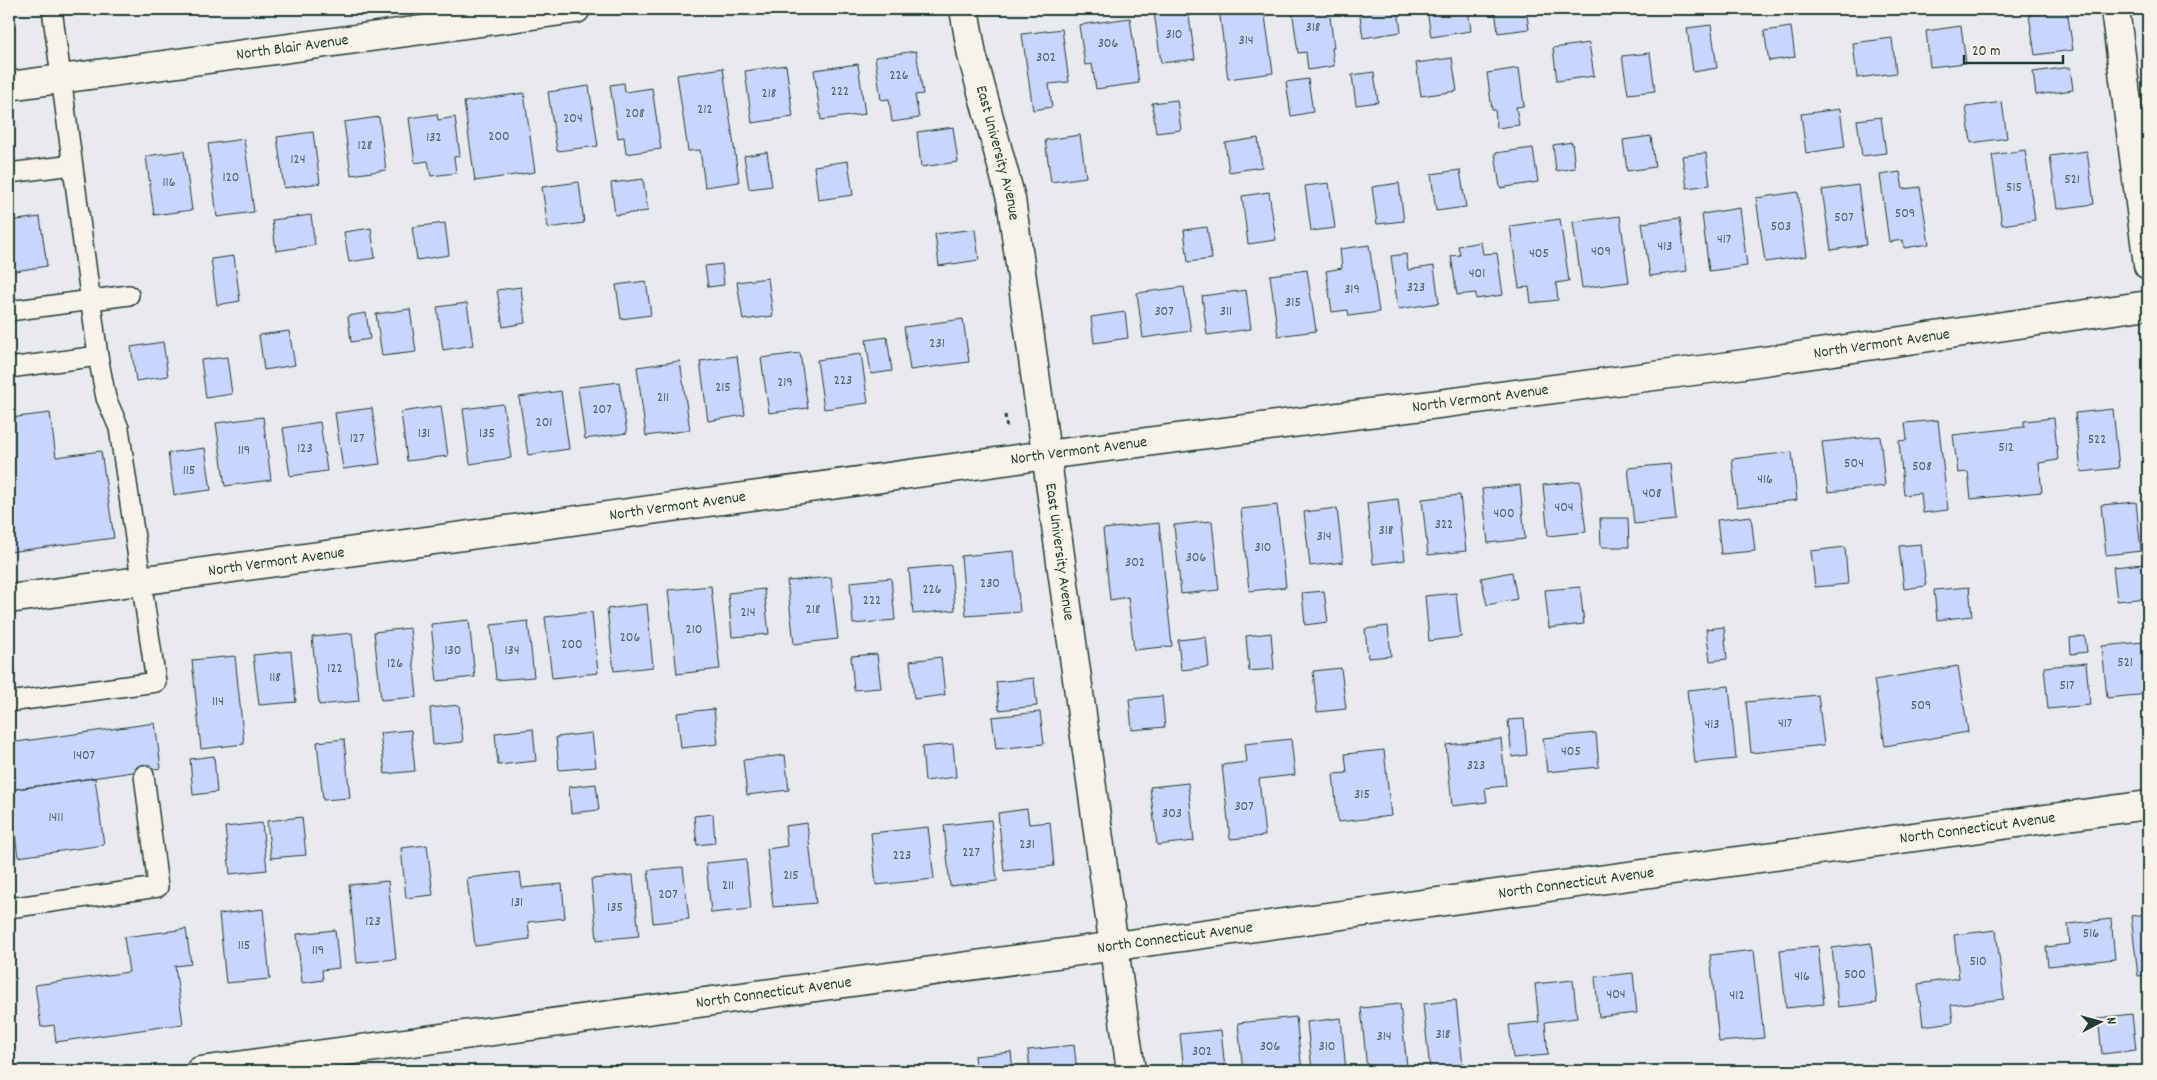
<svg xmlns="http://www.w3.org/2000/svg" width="2157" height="1080" font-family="Dekko,sans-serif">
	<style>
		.building { fill: #c8d5fc; stroke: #1f3d34 }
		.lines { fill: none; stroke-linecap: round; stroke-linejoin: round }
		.lane-casing { stroke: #1f3d34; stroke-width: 22 }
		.street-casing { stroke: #1f3d34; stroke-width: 31 }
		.path { stroke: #1f3d34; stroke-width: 3; stroke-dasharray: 4 4; stroke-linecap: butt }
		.lane { stroke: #f7f3e8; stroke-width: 19 }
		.street { stroke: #f7f3e8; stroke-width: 28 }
		.labels { text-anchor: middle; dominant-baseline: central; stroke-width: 5; stroke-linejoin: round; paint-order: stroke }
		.number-label { font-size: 14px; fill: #496366 }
		.street-label { font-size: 16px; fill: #1f3d34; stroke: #f7f3e8 }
	</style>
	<rect width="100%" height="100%" fill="#e9eaee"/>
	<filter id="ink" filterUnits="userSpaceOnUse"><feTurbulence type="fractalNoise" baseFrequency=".02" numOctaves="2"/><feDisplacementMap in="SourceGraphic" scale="10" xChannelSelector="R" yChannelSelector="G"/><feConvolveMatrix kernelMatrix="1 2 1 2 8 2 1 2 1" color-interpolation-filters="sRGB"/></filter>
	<g filter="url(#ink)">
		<path class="building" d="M1177,9H1188L1195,59L1161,63L1154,12Z
			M1219,9H1264L1273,73L1228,79Z
			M1292,9H1329L1334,48H1332L1334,66L1308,70L1306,52L1298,53Z
			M1359,9H1398L1401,32L1363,38Z
			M1427,9H1468L1471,31L1431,37Z
			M1495,9H1526L1529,29L1498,33Z
			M1562,9H1602V10L1563,16Z
			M1635,9H1676V10L1636,15Z
			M2067,10L2073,50L2035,55L2029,15Z
			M1130,18L1139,83L1096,89L1092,64L1085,65L1079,25Z
			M1711,25L1717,68L1693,72L1687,28Z
			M1961,26L1966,63L1930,67L1926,31Z
			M1791,27L1795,57L1769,61L1764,31Z
			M1062,29L1069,82L1049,84L1052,107L1033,110L1022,34Z
			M1892,38L1896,73L1857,78L1853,43Z
			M1589,43L1594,76L1557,81L1553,48Z
			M916,51L923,94L915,95L919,118L892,122L889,99L881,100L875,57Z
			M1650,53L1655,91L1628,94L1622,56Z
			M1452,58L1457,91L1421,96L1416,63Z
			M858,64L865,114L821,120L814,70Z
			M786,65L793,117L752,123L745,71Z
			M2070,67L2073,90L2036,95L2033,72Z
			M723,68L739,182L705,187L700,150L688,151L677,75Z
			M1519,68L1524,106L1516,107L1519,125L1497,128L1495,110H1492L1487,73Z
			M1374,72L1378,102L1356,105L1352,75Z
			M1308,79L1313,112L1291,116L1286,82Z
			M624,83L625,92L652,88L661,149L626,154L624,137L618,138L610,85Z
			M589,86L598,146L557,151L548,92Z
			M524,93L535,172L475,181L464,102Z
			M1177,100L1181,130L1156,133L1152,103Z
			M2002,102L2007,138L1971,143L1966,107Z
			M1840,109L1845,147L1806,153L1801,114Z
			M437,114L438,120L455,117L460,156L454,157L456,173L431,176L428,161L415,163L409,118Z
			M379,117L386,170L351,175L344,122Z
			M1881,117L1886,153L1862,156L1857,120Z
			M953,127L958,162L921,167L917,132Z
			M313,132L320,183L284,188L277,137Z
			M1080,135L1086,177L1051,182L1045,140Z
			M1651,136L1655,167L1627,171L1623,140Z
			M1258,138L1262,167L1229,172L1225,143Z
			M244,139L254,212L217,217L208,144Z
			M1572,142L1575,168L1556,171L1553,145Z
			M1533,148L1538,182L1500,188L1495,153Z
			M2025,150L2035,220L2002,225L1992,155Z
			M184,151L192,210L154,215L146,156Z
			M2087,151L2094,204L2057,209L2050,156Z
			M767,152L772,186L749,189L744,156Z
			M1706,153L1710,185L1687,188L1682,156Z
			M848,161L853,195L818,200L814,166Z
			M1460,170L1466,207L1436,211L1431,174Z
			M1900,172L1903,189L1920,187L1929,244L1904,248L1903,240L1889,242L1880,175Z
			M643,179L648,211L615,215L611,183Z
			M579,182L584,223L548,228L542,187Z
			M1329,183L1335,228L1311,231L1305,186Z
			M1399,183L1404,221L1377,224L1372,187Z
			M1858,185L1866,245L1831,250L1822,190Z
			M1269,192L1276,240L1248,244L1242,196Z
			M1798,192L1807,256L1765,262L1756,198Z
			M1740,208L1747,266L1709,271L1702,214Z
			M311,215L315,245L276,251L272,220Z
			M1620,216L1629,282L1582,288L1573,222Z
			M40,217L47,266L9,272V221Z
			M1680,218L1687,271L1650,276L1642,223Z
			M1560,219L1569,281L1556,283L1558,300L1531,303L1529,287L1519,288L1510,226Z
			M445,223L449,255L417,260L412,227Z
			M1207,227L1212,259L1188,262L1184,230Z
			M371,228L375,258L349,262L344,232Z
			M975,229L979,260L939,266L935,234Z
			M1481,242L1483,254L1497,253L1503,295L1476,299V293L1457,295L1451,256L1460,255L1458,246Z
			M1369,245L1379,312L1349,316L1348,310L1332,312L1326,271L1342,268L1340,249Z
			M1406,254L1408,270L1434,266L1439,303L1398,309L1391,256Z
			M234,256L240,301L217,305L211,259Z
			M722,264L724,285L708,287L705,266Z
			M1307,270L1316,331L1278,336L1270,275Z
			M768,278L773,316L743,320L737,282Z
			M646,281L651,315L621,319L616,285Z
			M521,287L525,323L503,327L497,290Z
			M1184,287L1191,331L1143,338L1137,293Z
			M1246,290L1251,329L1207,335L1202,296Z
			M467,303L473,345L443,350L437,307Z
			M410,309L416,352L382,356L376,314Z
			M1125,312L1128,338L1094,343L1091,317Z
			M366,313L370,339L351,342L348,316Z
			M963,319L969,362L910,370L904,327Z
			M289,331L295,365L264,370L259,335Z
			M887,337L892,371L871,374L866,340Z
			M163,342L168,376L136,381L131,347Z
			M800,353L808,408L769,413L761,358Z
			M861,354L868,403L824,409L817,360Z
			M737,356L745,415L708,421L700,361Z
			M227,357L232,394L206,398L201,360Z
			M680,361L690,430L646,436L637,367Z
			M619,382L627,433L585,439L578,387Z
			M561,391L569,449L528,455L519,397Z
			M503,404L511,458L470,464L463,409Z
			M441,406L448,456L407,461L401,412Z
			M372,408L380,464L343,469L335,413Z
			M2113,409L2119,468L2081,472L2075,413Z
			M50,413L56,457L101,451L114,538L9,552V418Z
			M263,417L271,480L225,486L216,423Z
			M2054,418L2058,460L2039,463L2042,492L1971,499L1968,472L1958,473L1953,435L2024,427V421Z
			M1938,420L1948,510L1923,513L1921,493L1904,495L1899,441L1907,440L1905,423Z
			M320,422L327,471L290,476L283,428Z
			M1880,436L1885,486L1828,492L1822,442Z
			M205,448L211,490L174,495L168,453Z
			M1792,452L1797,500L1737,507L1732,459Z
			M1670,464L1676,520L1634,524L1628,468Z
			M1580,481L1586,532L1548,536L1543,485Z
			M1520,485L1525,539L1488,543L1482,489Z
			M1460,495L1466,551L1428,555L1422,499Z
			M1398,499L1405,560L1373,564L1367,503Z
			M2136,502L2141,551L2106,555L2101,505Z
			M1277,505L1286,587L1249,591L1241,509Z
			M1337,508L1343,562L1310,566L1304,512Z
			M1751,516L1755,551L1721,554L1717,520Z
			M1600,518H1628L1629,547H1601Z
			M1212,521L1219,590L1181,594L1174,525Z
			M1159,523L1172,646L1134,650L1128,597L1110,600L1103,529Z
			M1921,544L1926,586L1904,589L1899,546Z
			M1845,547L1848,584L1815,587L1811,551Z
			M1014,551L1020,612L966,616L961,556Z
			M2143,564L2147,598L2117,601L2113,567Z
			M951,565L955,610L913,614L909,569Z
			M1512,572L1517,599L1487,605L1481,578Z
			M831,577L838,639L794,644L787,581Z
			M891,578L895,620L853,624L850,582Z
			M711,586L720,669L677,674L668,590Z
			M1580,587L1584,624L1549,628L1545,590Z
			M1969,587L1972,616L1937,620L1934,590Z
			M764,589L769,634L732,637L728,593Z
			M1324,591L1328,622L1305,625L1302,593Z
			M1456,593L1461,637L1429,641L1425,596Z
			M647,604L653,667L614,671L607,609Z
			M592,612L598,673L552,678L545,617Z
			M469,620L475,677L437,681L431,624Z
			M528,621L534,677L496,680L491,625Z
			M1388,626L1391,656L1368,658L1365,629Z
			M1724,627L1727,659L1710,661L1706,629Z
			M410,628L417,697L381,700L374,632Z
			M352,633L359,701L319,705L312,637Z
			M1271,633L1274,669L1249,671L1246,636Z
			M2085,636L2087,652L2071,654L2070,638Z
			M1206,637L1209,667L1181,670L1178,640Z
			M2144,642L2148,694L2107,698L2102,646Z
			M291,651L296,702L259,705L253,655Z
			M877,654L881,688L854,690L851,656Z
			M235,656L244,744L201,749L192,660Z
			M941,657L945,695L914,699L910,661Z
			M2086,663L2090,705L2048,709L2044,667Z
			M1958,666L1968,732L1885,746L1874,680Z
			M1341,668L1346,709L1317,712L1313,671Z
			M1034,678L1037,706L999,710L996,682Z
			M1729,686L1736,759L1695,763L1687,690Z
			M1818,695L1824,745L1751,753L1746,702Z
			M1162,696L1165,727L1132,730L1129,699Z
			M459,705L463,742L433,745L430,708Z
			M714,709L718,744L681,748L677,713Z
			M1040,712L1044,744L996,749L992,717Z
			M1524,719L1527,755L1512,757L1508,720Z
			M155,723L161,768L9,790V743Z
			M533,729L536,761L498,765L495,733Z
			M411,730L415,771L385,774L380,733Z
			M592,733L596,767L559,770L556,737Z
			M1596,733L1599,767L1547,772L1543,738Z
			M344,739L350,798L323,800L317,742Z
			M1291,739L1295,775L1259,779L1265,836L1230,839L1222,765L1247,762L1245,744Z
			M1501,739L1506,786L1485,788L1487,802L1452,806L1446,745Z
			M953,744L956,777L925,781L922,747Z
			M1384,750L1391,816L1338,822L1333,774L1347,773L1345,754Z
			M785,755L789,790L747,795L743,760Z
			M214,756L217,792L193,795L190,759Z
			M95,778L104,845L18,857L9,790Z
			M1188,783L1194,841L1157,845L1150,787Z
			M596,784L599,810L571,813L569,787Z
			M1027,809L1029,824L1050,822L1054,866L1004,871L998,813Z
			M713,814L715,843L697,845L694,816Z
			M302,817L306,855L271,858L267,821Z
			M991,820L997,881L950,886L944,825Z
			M262,823L267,870L230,874L225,827Z
			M807,823L816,903L773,907L767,849L787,846L785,826Z
			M928,827L934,879L876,885L871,833Z
			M427,845L433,895L406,898L401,848Z
			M746,859L751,909L711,913L706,863Z
			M683,867L689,919L653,923L648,870Z
			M520,872L522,888L562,884L565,918L528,922L530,939L475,946L467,878Z
			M633,875L639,936L597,940L591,879Z
			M388,881L396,959L357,963L349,885Z
			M263,909L270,979L226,983L219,914Z
			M2148,914V975L2138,976L2131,916Z
			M2111,919L2115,959L2048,966L2046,947L2070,944L2068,924Z
			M186,929L191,964L175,966L183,1024L56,1042L54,1025L41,1027L35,985L129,972L124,937Z
			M335,930L339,968L322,970L323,980L302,983L297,934Z
			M1996,930L2004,999L1951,1005L1953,1022L1923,1026L1918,984L1959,978L1954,935Z
			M1871,943L1877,1003L1838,1007L1832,948Z
			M1818,946L1824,1004L1786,1008L1780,950Z
			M1754,950L1764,1038L1719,1042L1710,955Z
			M1633,973L1637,1013L1599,1017L1595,977Z
			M1573,980L1577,1018L1545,1022L1548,1055L1513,1058L1509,1025L1539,1022L1535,984Z
			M1456,1000L1463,1067L1430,1070L1423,1004Z
			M1400,1004L1407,1066L1367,1070L1361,1008Z
			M2132,1014L2136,1050L2102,1054L2098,1018Z
			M1296,1017L1302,1071H1243L1238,1023Z
			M1341,1018L1346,1071H1312L1307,1022Z
			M1221,1030L1225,1069L1184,1071L1180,1034Z
			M1074,1045L1077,1071H1030L1028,1050Z
			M1011,1052L1013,1071H976L974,1056Z
			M903,1066V1071H863L862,1070Z"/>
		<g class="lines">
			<defs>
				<path id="lane" d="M52,9L98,356
					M9,173L73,165
					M9,311L129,295
					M9,368L98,356L106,398L119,428L156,682L9,702
					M9,908L158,887L144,775"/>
				<g id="street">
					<path id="s1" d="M964,9L972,55L1011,199L1131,1071"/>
					<path d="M2115,9L2148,265"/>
					<path id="s2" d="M9,86L576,9"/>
					<path id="s3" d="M9,599L1046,455L1716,368L2148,305"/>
					<path id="s4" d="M200,1071L2148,805"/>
				</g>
			</defs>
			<use href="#lane" class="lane-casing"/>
			<use href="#street" class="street-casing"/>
			<path class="path" d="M1005,415L1007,429"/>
			<use href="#lane" class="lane"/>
			<use href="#street" class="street"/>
		</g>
	</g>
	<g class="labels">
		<g class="number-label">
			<text x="1313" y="28">318</text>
			<text x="1174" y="35">310</text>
			<text x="1246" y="41">314</text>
			<text x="1108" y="44">306</text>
			<text x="1046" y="58">302</text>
			<text x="899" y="76">226</text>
			<text x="840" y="92">222</text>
			<text x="769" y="94">218</text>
			<text x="705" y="110">212</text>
			<text x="635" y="114">208</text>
			<text x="573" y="119">204</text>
			<text x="499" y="137">200</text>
			<text x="434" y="138">132</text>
			<text x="365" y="146">128</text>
			<text x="298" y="160">124</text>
			<text x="231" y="178">120</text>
			<text x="2072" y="180">521</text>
			<text x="169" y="183">116</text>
			<text x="2014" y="188">515</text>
			<text x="1905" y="214">509</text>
			<text x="1844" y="218">507</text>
			<text x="1781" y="227">503</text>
			<text x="1724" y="240">417</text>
			<text x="1665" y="247">413</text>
			<text x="1601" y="252">409</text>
			<text x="1539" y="254">405</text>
			<text x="1477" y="274">401</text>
			<text x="1416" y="288">323</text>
			<text x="1352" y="290">319</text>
			<text x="1293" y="303">315</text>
			<text x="1164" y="312">307</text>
			<text x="1226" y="312">311</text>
			<text x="937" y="344">231</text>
			<text x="843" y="381">223</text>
			<text x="785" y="383">219</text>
			<text x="723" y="388">215</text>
			<text x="663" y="398">211</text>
			<text x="602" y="410">207</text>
			<text x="544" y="423">201</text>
			<text x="424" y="434">131</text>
			<text x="487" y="434">135</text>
			<text x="357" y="439">127</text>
			<text x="2097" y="440">522</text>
			<text x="2006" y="448">512</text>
			<text x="305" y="449">123</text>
			<text x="244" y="451">119</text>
			<text x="1854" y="464">504</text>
			<text x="1922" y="467">508</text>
			<text x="189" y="471">115</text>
			<text x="1765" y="480">416</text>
			<text x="1652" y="494">408</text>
			<text x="1564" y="508">404</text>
			<text x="1504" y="514">400</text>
			<text x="1444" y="525">322</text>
			<text x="1386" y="531">318</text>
			<text x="1324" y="537">314</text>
			<text x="1263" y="548">310</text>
			<text x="1196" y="558">306</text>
			<text x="1135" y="563">302</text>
			<text x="990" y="584">230</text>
			<text x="932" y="590">226</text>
			<text x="872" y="601">222</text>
			<text x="813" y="610">218</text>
			<text x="748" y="613">214</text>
			<text x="694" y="630">210</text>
			<text x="630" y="638">206</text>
			<text x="572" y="645">200</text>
			<text x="453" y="651">130</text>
			<text x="512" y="651">134</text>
			<text x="2125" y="663">521</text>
			<text x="395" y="664">126</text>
			<text x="335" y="669">122</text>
			<text x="275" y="678">118</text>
			<text x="2067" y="686">517</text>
			<text x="218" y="702">114</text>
			<text x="1921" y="706">509</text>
			<text x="1785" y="724">417</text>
			<text x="1712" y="725">413</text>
			<text x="1571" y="752">405</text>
			<text x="84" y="756">1407</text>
			<text x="1476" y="766">323</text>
			<text x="1362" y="795">315</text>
			<text x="1244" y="807">307</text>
			<text x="1172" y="814">303</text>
			<text x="56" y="818">1411</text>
			<text x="1027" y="845">231</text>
			<text x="971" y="853">227</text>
			<text x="902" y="856">223</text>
			<text x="791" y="876">215</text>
			<text x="728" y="886">211</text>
			<text x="668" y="895">207</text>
			<text x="517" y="903">131</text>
			<text x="615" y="908">135</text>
			<text x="373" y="922">123</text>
			<text x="2091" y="934">516</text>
			<text x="244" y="946">115</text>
			<text x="318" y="951">119</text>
			<text x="1978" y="962">510</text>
			<text x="1855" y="975">500</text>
			<text x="1802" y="977">416</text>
			<text x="1616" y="995">404</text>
			<text x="1737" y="996">412</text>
			<text x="1443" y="1035">318</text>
			<text x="1384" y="1037">314</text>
			<text x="1270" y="1047">306</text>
			<text x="1327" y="1047">310</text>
			<text x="1202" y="1052">302</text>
		</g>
		<g class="street-label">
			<text stroke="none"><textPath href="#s2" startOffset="286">North Blair Avenue</textPath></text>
			<text stroke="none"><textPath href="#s1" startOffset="148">East University Avenue</textPath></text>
			<text stroke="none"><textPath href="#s3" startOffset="1890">North Vermont Avenue</textPath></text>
			<text stroke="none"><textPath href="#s3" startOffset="1485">North Vermont Avenue</textPath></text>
			<text stroke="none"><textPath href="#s3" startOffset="1080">North Vermont Avenue</textPath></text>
			<text stroke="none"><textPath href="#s3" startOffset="675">North Vermont Avenue</textPath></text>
			<text stroke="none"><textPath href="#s1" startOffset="552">East University Avenue</textPath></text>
			<text stroke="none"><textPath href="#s3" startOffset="270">North Vermont Avenue</textPath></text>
			<text stroke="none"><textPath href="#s4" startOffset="1794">North Connecticut Avenue</textPath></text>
			<text stroke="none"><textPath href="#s4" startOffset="1389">North Connecticut Avenue</textPath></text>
			<text stroke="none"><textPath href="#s4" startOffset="984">North Connecticut Avenue</textPath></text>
			<text stroke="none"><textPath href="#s4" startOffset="579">North Connecticut Avenue</textPath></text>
		</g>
	</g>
	<rect width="2157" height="1080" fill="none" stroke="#f7f3e8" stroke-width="30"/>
	<rect x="15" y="15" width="2127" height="1050" fill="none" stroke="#1f3d34" stroke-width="2" filter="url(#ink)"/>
	<g transform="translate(2100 1022) rotate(84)" stroke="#f7f3e8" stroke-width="4" paint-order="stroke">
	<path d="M0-4L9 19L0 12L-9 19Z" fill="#1f3d34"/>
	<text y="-8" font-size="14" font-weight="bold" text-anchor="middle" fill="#1f3d34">N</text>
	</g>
	<path d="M1964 55v8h99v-8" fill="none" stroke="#1f3d34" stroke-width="2.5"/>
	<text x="1972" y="55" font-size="15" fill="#1f3d34" stroke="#f7f3e8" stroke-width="4" paint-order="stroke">20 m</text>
</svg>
